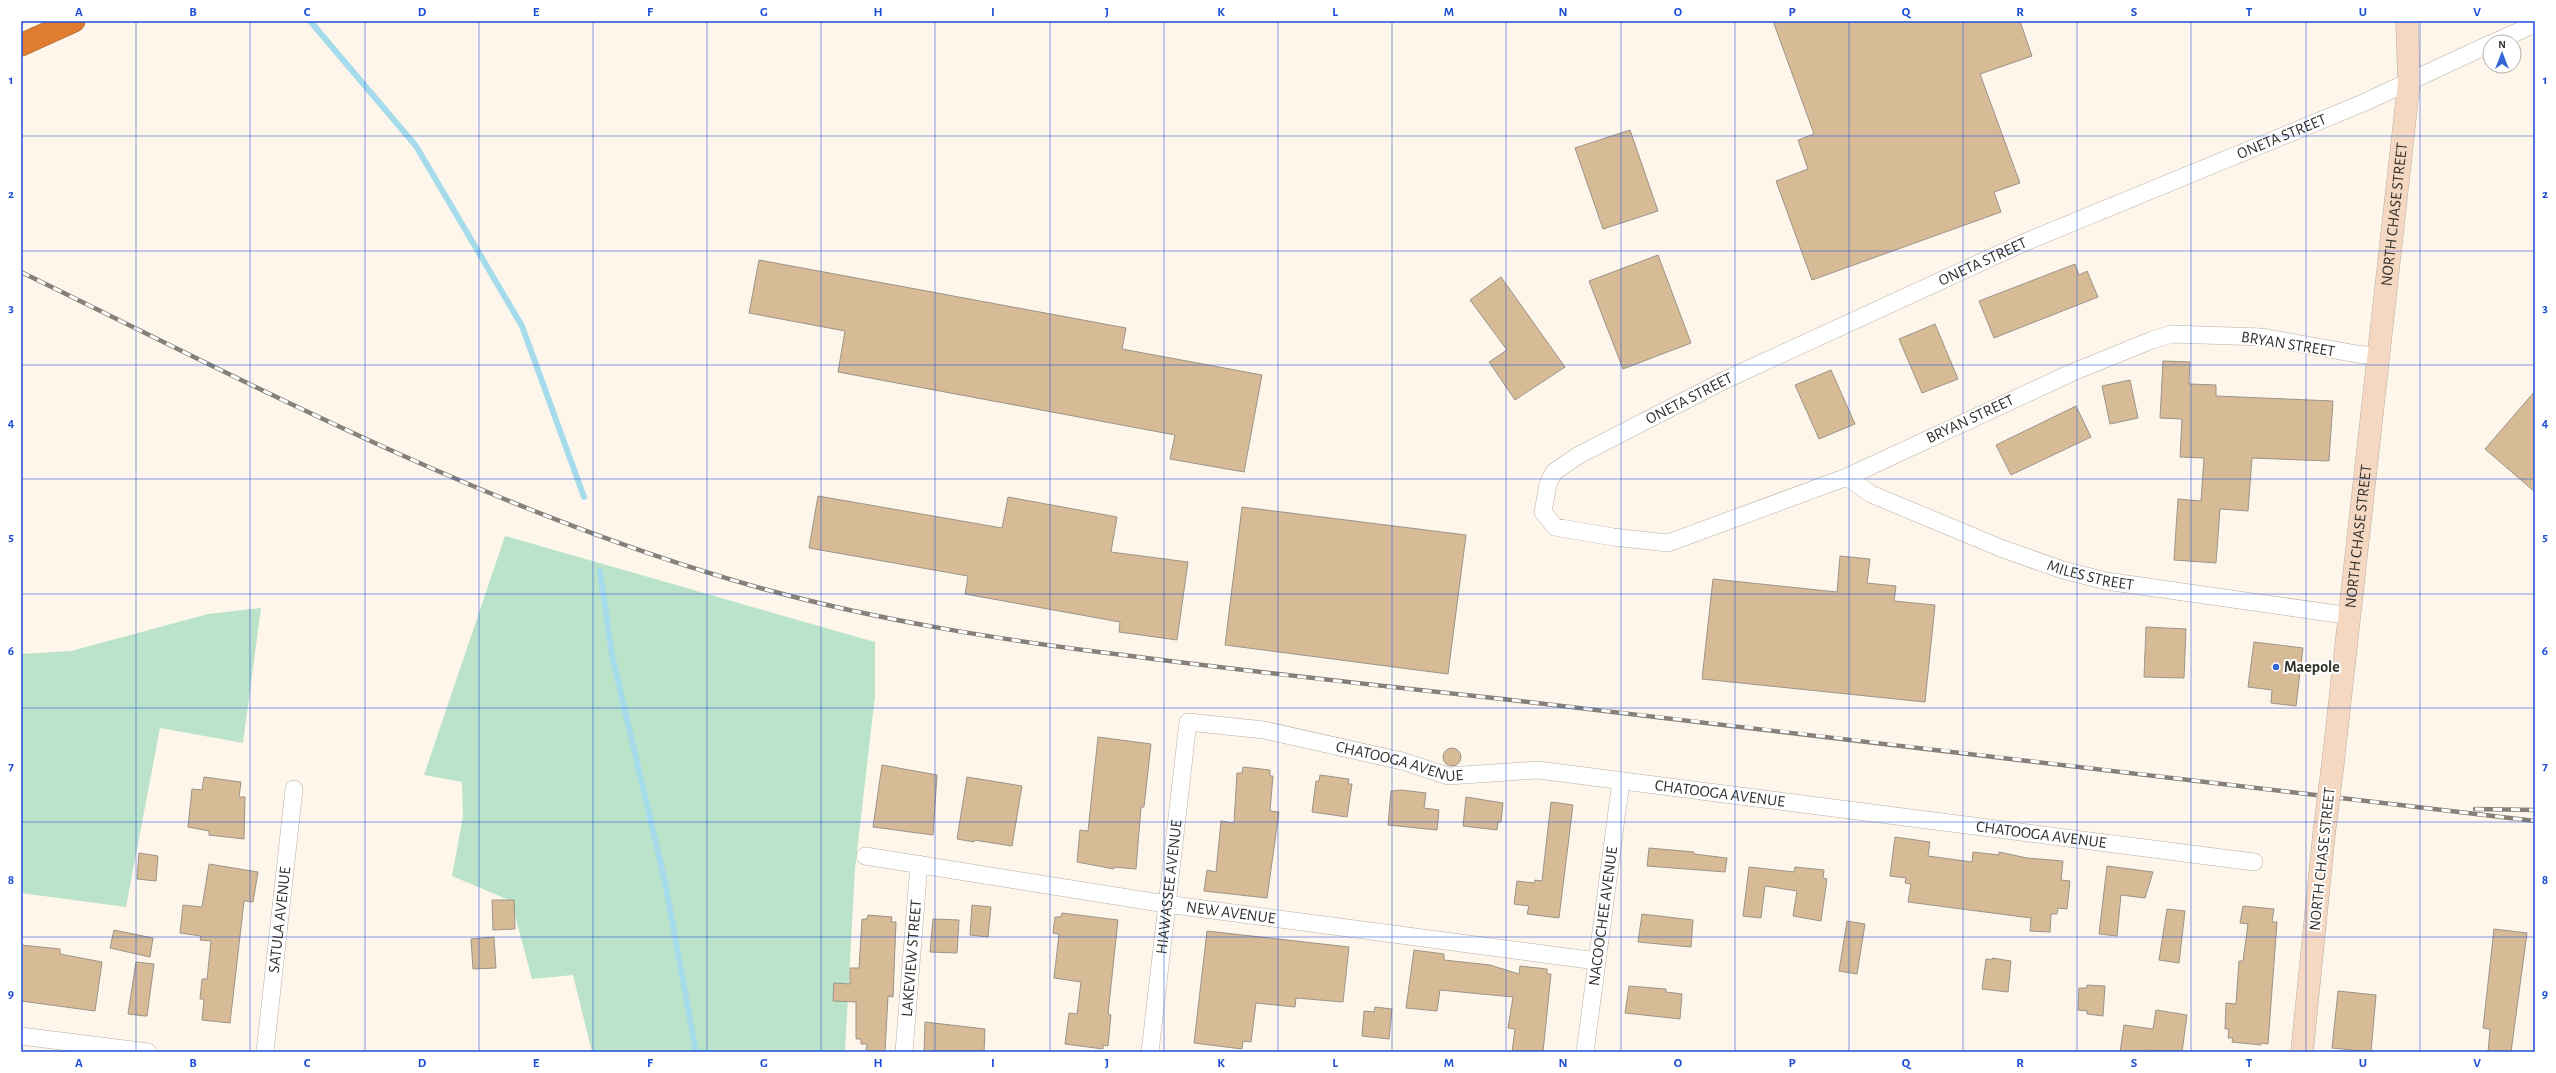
<svg xmlns="http://www.w3.org/2000/svg" width="2556" height="1073" font-family="'Alegreya Sans',sans-serif">
	<style>
		.green { fill: #bae3c9 }
		.lines { fill: none; stroke-linecap: round; stroke-linejoin: round }
		.stream { stroke: #a6dbec; stroke-width: 6 }
		.building { fill: #d7ba96; stroke: #9c948a }
		.street-casing { stroke: #b8afa5; stroke-width: 18 }
		.secondary-casing { stroke: #b8afa5; stroke-width: 23 }
		.highway-casing { stroke: #a4622f; stroke-width: 23 }
		.street { stroke: #fff; stroke-width: 17 }
		.secondary { stroke: #f5d8c1; stroke-width: 22 }
		.highway { stroke: #df7c30; stroke-width: 22 }
		.rail-casing { stroke: #858079; stroke-width: 4.5 }
		.rail { stroke: #fff; stroke-width: 3; stroke-dasharray: 9; stroke-linecap: butt }
		.secondary-bridge-casing { stroke: #b8afa5; stroke-width: 23; stroke-linecap: butt }
		.secondary-bridge { stroke: #f5d8c1; stroke-width: 22 }
		.grid { fill: none; stroke: #1d4ed8; stroke-width: 1; stroke-opacity: 0.55 }
		.poi-dot { fill: #3267d6; stroke: #fff; stroke-width: 1.5 }
		.labels { text-anchor: middle; dominant-baseline: central; stroke-width: 4; stroke-linejoin: round; paint-order: stroke }
		.street-label { font-size: 16px; fill: #35322e; stroke: #fff }
		.poi-label { font-size: 16px; font-weight: bold; fill: #35322e; stroke: #fff; text-anchor: start }
		.neatline { fill: none; stroke: #1d4ed8; stroke-width: 1.5 }
		.grid-label { font-size: 13px; text-anchor: middle; font-weight: bold; fill: #1d4ed8 }
	</style>
	<rect width="100%" height="100%" fill="#fff6eb"/>
	<path class="green" d="M505,536L875,642V696L855,869L845,1052H592L573,975L532,979L511,901L452,876L463,816L462,782L424,775Z
		M261,608L243,743L160,728L126,907L21,893V654L71,651L208,614Z"/>
	<g class="lines">
		<path class="stream" d="M310,21L416,146L522,326L584,497
			M600,571L612,655L665,882L696,1052"/>
	</g>
	<path class="building" d="M1773,21H2020L2032,56L1980,74L2020,183L1994,192L2001,212L1812,280L1776,181L1808,169L1798,140L1814,134Z
		M1630,130L1658,211L1603,229L1575,148Z
		M1658,255L1691,343L1623,369L1589,281Z
		M759,260L1126,328L1122,349L1262,375L1244,472L1170,459L1175,435L838,372L845,331L749,313Z
		M2075,264L2079,275L2087,271L2098,297L1994,338L1979,301Z
		M1501,277L1565,367L1515,400L1489,362L1507,350L1470,300Z
		M1935,324L1958,379L1922,393L1899,339Z
		M2163,361L2190,362L2189,384L2216,385V396L2333,401L2329,461L2252,458L2248,511L2220,509L2216,563L2174,560L2178,499L2201,501L2204,458L2180,457L2182,419L2160,418Z
		M1831,370L1855,424L1819,439L1795,385Z
		M2130,380L2138,418L2110,424L2102,386Z
		M2535,391V492L2485,449Z
		M2076,406L2091,437L2011,475L1996,445Z
		M818,496L1002,528L1008,497L1117,517L1111,552L1188,562L1177,640L1119,632L1120,622L965,594L968,576L809,548Z
		M1242,507L1466,535L1448,674L1225,645Z
		M1840,556L1870,559L1867,583L1896,586L1894,601L1935,605L1925,702L1702,679L1713,579L1837,592Z
		M2146,627L2186,629L2184,678L2144,677Z
		M2254,642L2303,648L2296,706L2271,703L2272,690L2248,687Z
		M1098,737L1151,744L1144,807H1141L1136,869L1114,867V869L1077,862L1080,830L1088,831Z
		M1443 757a9 9 0 1 1 18 0a9 9 0 1 1-18 0Z
		M882,765L937,775L933,835L873,827Z
		M1243,767L1270,770V776H1273L1270,811L1279,812L1267,898L1204,891L1207,870L1216,872L1221,821L1234,823L1237,773H1242Z
		M1320,775L1349,779L1348,784H1352L1347,817L1312,812L1316,781H1319Z
		M204,777L241,782L239,797H245L244,839L209,835V831L188,827L192,789L202,790Z
		M967,777L1022,786L1012,846L974,840V842L957,839Z
		M1401,790L1426,793L1424,808L1439,810L1437,830L1388,825L1391,791Z
		M1466,797L1503,803L1501,822H1498L1497,830L1463,826Z
		M1551,802L1573,805L1559,918L1527,914L1529,906L1514,904L1517,881L1534,883L1535,880L1542,881Z
		M1895,837L1930,842L1928,856L1972,862L1973,852L1999,855V852L2027,858L2063,861L2061,880L2070,881L2067,909L2058,908L2057,914H2051L2050,932L2030,931L2031,918L1908,902L1911,884L1905,883L1906,878L1890,876Z
		M1649,848L1694,852V854L1727,858L1725,872L1647,866Z
		M139,853L158,856L156,881L137,879Z
		M209,864L258,872L253,902L244,901L230,1023L202,1020L204,999H200L202,979H207L211,941L200,940L201,936L180,933L183,905L202,907Z
		M2107,866L2153,872L2145,898L2121,895L2117,936L2099,934Z
		M1749,867L1794,872L1795,867L1824,870L1823,878L1827,879L1821,921L1793,916L1797,891L1765,886L1761,918L1743,916Z
		M492,900H514L515,929L493,930Z
		M972,905L991,907L988,937L970,935Z
		M2243,906L2274,909L2272,922H2277L2268,1044L2261,1043V1045L2232,1042L2233,1038H2228L2229,1029H2225L2226,1003L2236,1004L2239,961H2243L2248,924L2240,923Z
		M2167,909L2185,911L2179,963L2159,960Z
		M1062,913L1118,920L1108,1014L1111,1015L1108,1046L1103,1045V1049L1065,1044L1069,1013L1077,1014L1081,982L1054,978L1059,934L1053,933L1055,917H1061Z
		M1642,914L1693,920L1691,947L1638,942Z
		M868,915L892,917L891,922H896L893,997L888,996L885,1052H866L867,1044H861V1039H856V1002L833,1001L834,983L850,984V968H859L862,919H867Z
		M933,919L959,920L957,953L930,952Z
		M1847,921L1865,924L1857,974L1839,971Z
		M2494,929L2527,933L2511,1052H2488L2490,1029L2483,1028Z
		M114,930L153,938L150,957L110,948Z
		M1207,931L1349,947L1343,1002L1296,998L1295,1007L1256,1003L1251,1042L1243,1041L1242,1049L1194,1043Z
		M494,937L496,968L473,969L471,939Z
		M21,945L60,949V954L102,962L95,1011L21,1001Z
		M1414,950L1444,954V960L1490,965L1519,974L1520,966L1547,969V974H1551L1543,1052H1512L1515,1029L1508,1028L1513,997L1440,990L1437,1011L1406,1008Z
		M1992,958L2011,961L2008,992L1982,989L1986,959L1992,960Z
		M136,962L154,964L147,1016H145L128,1014Z
		M2087,985L2105,986L2103,1016L2087,1014V1011L2078,1010L2079,988H2087Z
		M1629,986L1666,989V992L1682,994L1680,1019L1625,1013Z
		M2338,991L2376,995L2371,1052L2332,1048Z
		M1375,1007L1392,1009L1389,1039L1362,1036L1364,1011L1374,1012Z
		M2156,1010L2187,1015L2182,1052L2143,1050V1052H2120L2124,1025L2153,1029Z
		M925,1022L985,1029L984,1052H924Z"/>
	<g class="lines">
		<defs>
			<g id="street">
				<path d="M2495,42L2535,24"/>
				<path id="s1" d="M2378,356L2357,354L2262,337L2172,334L2152,340L2071,373L1847,477L1668,543L1613,537L1555,527L1543,512L1548,484L1554,472L1579,455L1725,380L2023,243L2363,103L2490,44"/>
				<path id="s2" d="M1847,477L1871,494L2003,549L2063,570L2106,581L2351,616"/>
				<path id="s3" d="M865,856L1166,904L1597,961"/>
				<path d="M21,1036L148,1052"/>
				<path id="s4" d="M265,1052L294,789"/>
				<path id="s5" d="M904,1052L919,864"/>
				<path id="s6" d="M1150,1052L1188,722L1264,730L1402,761L1448,776L1538,770L2254,862"/>
				<path id="s7" d="M1585,1052L1621,781"/>
			</g>
			<g id="secondary">
				<path id="s8" d="M2333,763L2409,82L2407,21"/>
				<path d="M2302,1052L2324,834"/>
			</g>
			<path id="highway" d="M21,45L74,21"/>
		</defs>
		<use href="#street" class="street-casing"/>
		<use href="#secondary" class="secondary-casing"/>
		<use href="#highway" class="highway-casing"/>
		<use href="#street" class="street"/>
		<use href="#secondary" class="secondary"/>
		<use href="#highway" class="highway"/>
		<defs>
			<path id="rail" d="M21,272C263,390 503,517 764,589C881,621 1002,640 1123,655C1252,672 1382,686 1511,700C1853,739 2194,781 2535,821
				M2475,809L2535,810"/>
		</defs>
		<use href="#rail" class="rail-casing"/>
		<use href="#rail" class="rail"/>
		<defs>
			<path id="secondary-bridge" d="M2324,834L2333,763"/>
		</defs>
		<use href="#secondary-bridge" class="secondary-bridge-casing"/>
		<use href="#secondary-bridge" class="secondary-bridge"/>
	</g>
	<path class="grid" d="M136,21V1052M250,21V1052M365,21V1052M479,21V1052M593,21V1052M707,21V1052M821,21V1052M935,21V1052M1050,21V1052M1164,21V1052M1278,21V1052M1392,21V1052M1506,21V1052M1621,21V1052M1735,21V1052M1849,21V1052M1963,21V1052M2077,21V1052M2191,21V1052M2306,21V1052M2420,21V1052M21,136H2535M21,251H2535M21,365H2535M21,479H2535M21,594H2535M21,708H2535M21,822H2535M21,937H2535"/>
	<circle class="poi-dot" cx="2276" cy="667" r="4"/>
	<g class="labels">
		<g class="street-label">
			<text stroke="none"><textPath href="#s1" startOffset="1731">ONETA STREET</textPath></text>
			<text stroke="none"><textPath href="#s8" startOffset="552">NORTH CHASE STREET</textPath></text>
			<text stroke="none"><textPath href="#s1" startOffset="1407">ONETA STREET</textPath></text>
			<text transform="translate(2288 344) rotate(9)">BRYAN STREET</text>
			<text stroke="none"><textPath href="#s1" startOffset="1083">ONETA STREET</textPath></text>
			<text transform="translate(1970 419) rotate(-25)">BRYAN STREET</text>
			<text stroke="none"><textPath href="#s8" startOffset="228">NORTH CHASE STREET</textPath></text>
			<text stroke="none"><textPath href="#s2" startOffset="264">MILES STREET</textPath></text>
			<text stroke="none"><textPath href="#s6" startOffset="548">CHATOOGA AVENUE</textPath></text>
			<text stroke="none"><textPath href="#s6" startOffset="872">CHATOOGA AVENUE</textPath></text>
			<text stroke="none"><textPath href="#s6" startOffset="1196">CHATOOGA AVENUE</textPath></text>
			<text transform="translate(2322 859) rotate(-84)">NORTH CHASE STREET</text>
			<text stroke="none"><textPath href="#s6" startOffset="166">HIAWASSEE AVENUE</textPath></text>
			<text stroke="none"><textPath href="#s3" startOffset="370">NEW AVENUE</textPath></text>
			<text stroke="none"><textPath href="#s7" startOffset="137">NACOOCHEE AVENUE</textPath></text>
			<text stroke="none"><textPath href="#s4" startOffset="133">SATULA AVENUE</textPath></text>
			<text stroke="none"><textPath href="#s5" startOffset="94">LAKEVIEW STREET</textPath></text>
		</g>
		<g class="poi-label">
			<text x="2284" y="667">Maepole</text>
		</g>
	</g>
	<rect width="2556" height="1073" fill="none" stroke="#ffffff" stroke-width="44"/>
	<g transform="translate(2502 54)"><circle r="19" fill="#ffffff" stroke="#aeadab"/>
	<path d="M0-3L7 15L0 10L-7 15Z" fill="#3267d6"/>
	<text y="-6" font-size="11" font-weight="bold" text-anchor="middle" fill="#35322e">N</text>
	</g>
	<rect x="22" y="22" width="2512" height="1029" class="neatline"/>
	<g class="grid-label">
		<text x="79" y="16">A</text>
		<text x="193" y="16">B</text>
		<text x="307" y="16">C</text>
		<text x="422" y="16">D</text>
		<text x="536" y="16">E</text>
		<text x="650" y="16">F</text>
		<text x="764" y="16">G</text>
		<text x="878" y="16">H</text>
		<text x="993" y="16">I</text>
		<text x="1107" y="16">J</text>
		<text x="1221" y="16">K</text>
		<text x="1335" y="16">L</text>
		<text x="1449" y="16">M</text>
		<text x="1563" y="16">N</text>
		<text x="1678" y="16">O</text>
		<text x="1792" y="16">P</text>
		<text x="1906" y="16">Q</text>
		<text x="2020" y="16">R</text>
		<text x="2134" y="16">S</text>
		<text x="2249" y="16">T</text>
		<text x="2363" y="16">U</text>
		<text x="2477" y="16">V</text>
		<text x="11" y="84">1</text>
		<text x="2545" y="84">1</text>
		<text x="11" y="198">2</text>
		<text x="2545" y="198">2</text>
		<text x="11" y="312">3</text>
		<text x="2545" y="312">3</text>
		<text x="11" y="427">4</text>
		<text x="2545" y="427">4</text>
		<text x="11" y="541">5</text>
		<text x="2545" y="541">5</text>
		<text x="11" y="655">6</text>
		<text x="2545" y="655">6</text>
		<text x="11" y="770">7</text>
		<text x="2545" y="770">7</text>
		<text x="11" y="884">8</text>
		<text x="2545" y="884">8</text>
		<text x="11" y="998">9</text>
		<text x="2545" y="998">9</text>
		<text x="79" y="1067">A</text>
		<text x="193" y="1067">B</text>
		<text x="307" y="1067">C</text>
		<text x="422" y="1067">D</text>
		<text x="536" y="1067">E</text>
		<text x="650" y="1067">F</text>
		<text x="764" y="1067">G</text>
		<text x="878" y="1067">H</text>
		<text x="993" y="1067">I</text>
		<text x="1107" y="1067">J</text>
		<text x="1221" y="1067">K</text>
		<text x="1335" y="1067">L</text>
		<text x="1449" y="1067">M</text>
		<text x="1563" y="1067">N</text>
		<text x="1678" y="1067">O</text>
		<text x="1792" y="1067">P</text>
		<text x="1906" y="1067">Q</text>
		<text x="2020" y="1067">R</text>
		<text x="2134" y="1067">S</text>
		<text x="2249" y="1067">T</text>
		<text x="2363" y="1067">U</text>
		<text x="2477" y="1067">V</text>
	</g>
</svg>
